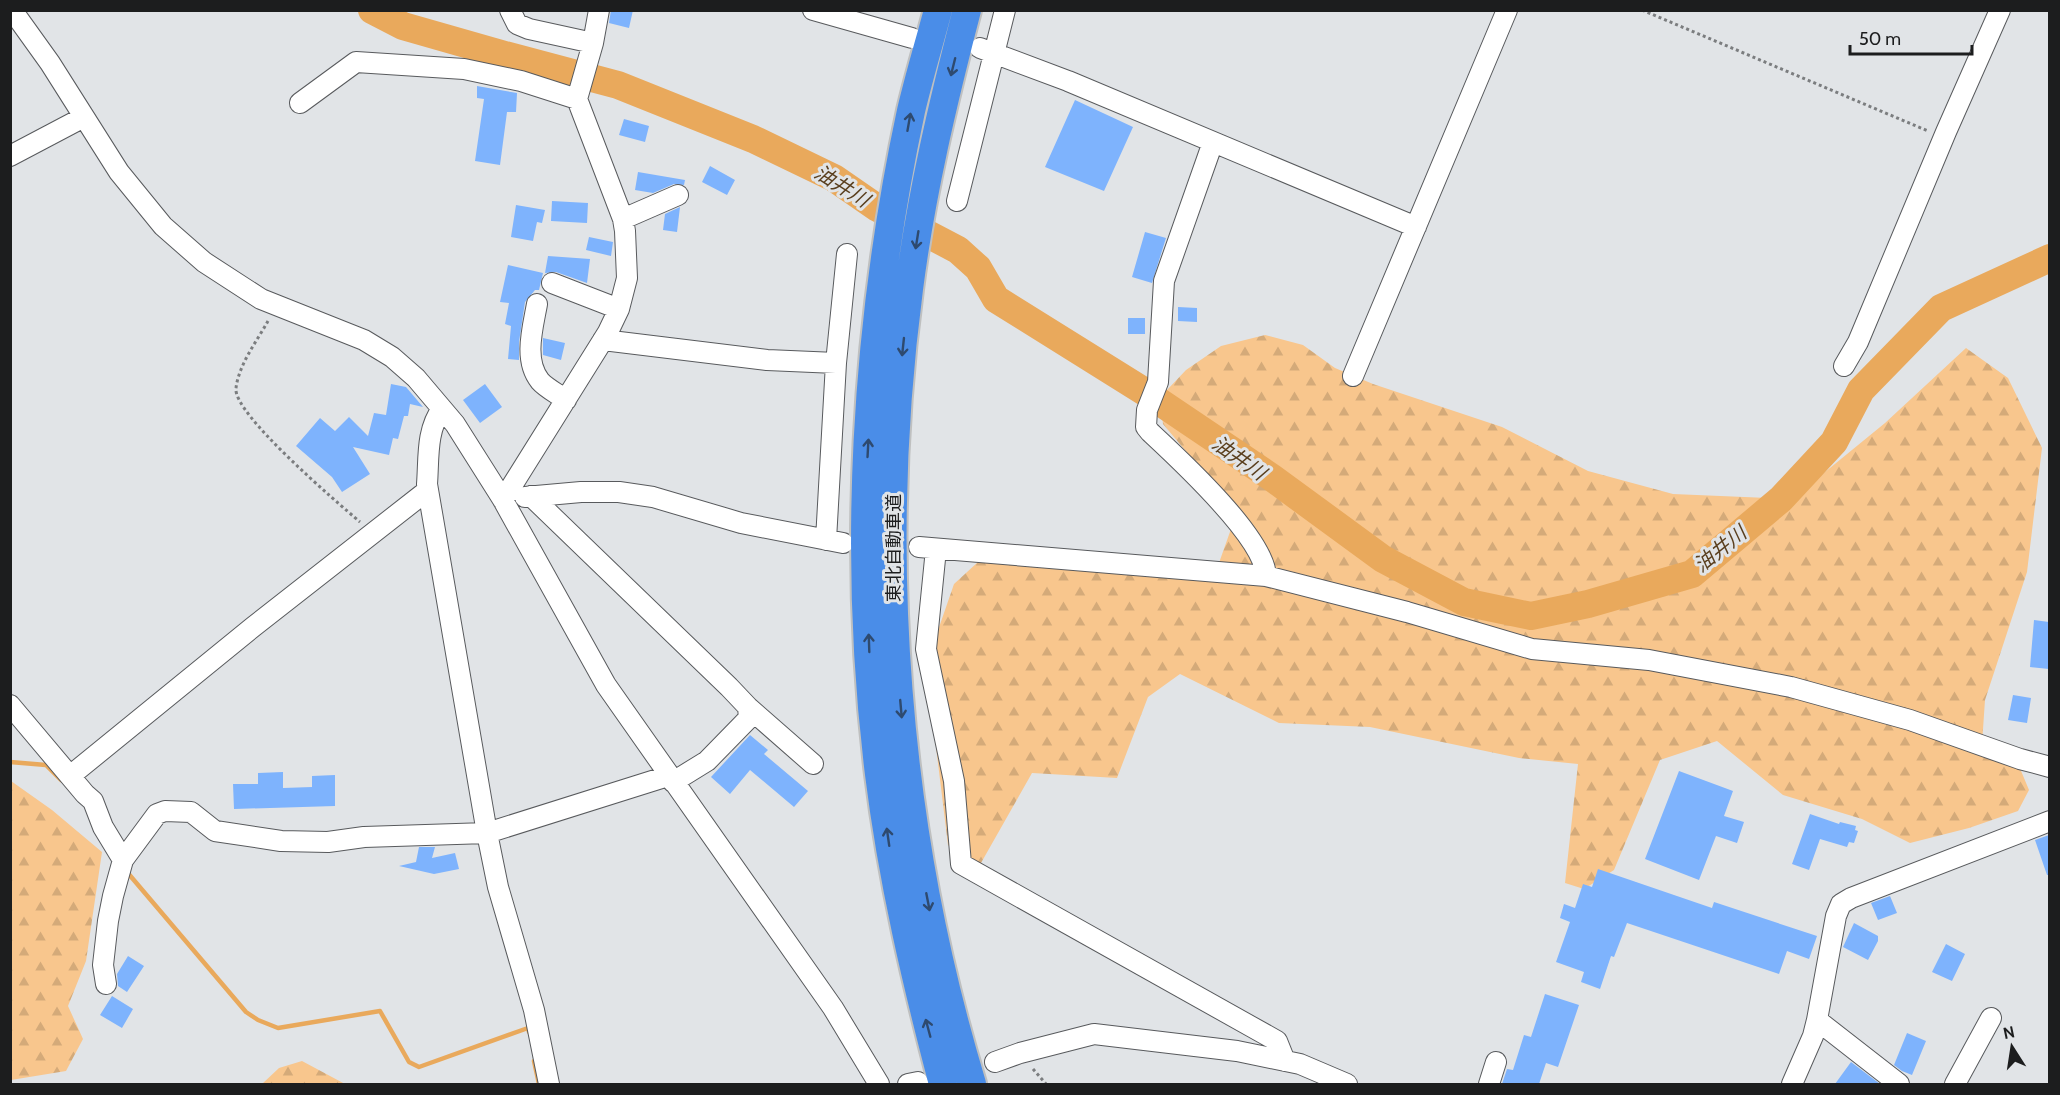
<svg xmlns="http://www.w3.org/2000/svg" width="2060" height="1095" font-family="Cabin,'Noto Sans JP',sans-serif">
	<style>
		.forest { fill: url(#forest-firs) }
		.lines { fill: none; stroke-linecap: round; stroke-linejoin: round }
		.stream { stroke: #e9a95c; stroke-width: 4.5 }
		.river { stroke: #e9a95c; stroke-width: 28 }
		.building { fill: #7eb3fd }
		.minor-casing { stroke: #585a5d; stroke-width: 22 }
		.highway-casing { stroke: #bfc0c0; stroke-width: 32 }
		.path { stroke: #7b7d7f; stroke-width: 3; stroke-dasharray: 3 3; stroke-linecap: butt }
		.minor { stroke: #fff; stroke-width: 20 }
		.highway { stroke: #4a8de8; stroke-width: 28 }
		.oneway { stroke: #2e4a6f }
		.labels { text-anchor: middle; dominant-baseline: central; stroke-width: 6; stroke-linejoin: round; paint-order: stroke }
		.street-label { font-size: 18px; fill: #1c1d1e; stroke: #e1e4e7 }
		.water-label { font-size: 20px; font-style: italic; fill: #5a3f1e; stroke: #e1e4e7 }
	</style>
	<defs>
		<pattern id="forest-firs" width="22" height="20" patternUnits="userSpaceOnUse" patternTransform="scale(1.5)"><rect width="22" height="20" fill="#f8c68d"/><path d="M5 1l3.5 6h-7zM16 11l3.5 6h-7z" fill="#d4aa79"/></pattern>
	</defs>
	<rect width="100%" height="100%" fill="#e1e4e7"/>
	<path class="forest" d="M1265,335L1303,345L1335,368L1373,384L1502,427L1588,471L1673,494L1792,499L1885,423L1966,348L2008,378L2042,448L2027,572L1985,700L1982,744L2019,766L2029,790L2018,811L1969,828L1910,843L1862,819L1783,795L1717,741L1660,760L1614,870L1584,889L1565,883L1578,764L1519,758L1370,727L1279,723L1180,674L1148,697L1117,778L1032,773L977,870L948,845L926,665L954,584L990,551L1214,577L1237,512L1163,424L1161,405L1167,390L1186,370L1221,346Z
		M11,781L52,810L102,852L86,961L68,1006L83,1039L66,1071L11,1080Z
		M302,1061L345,1084H262L279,1068Z"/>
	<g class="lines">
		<path class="stream" d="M10,762L46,765L61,780
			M127,872L246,1012L258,1020L278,1028L380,1011L409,1062L419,1067L528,1028L529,1032
			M534,1061L539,1084"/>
		<path class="river" d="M372,10L403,26L501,54L618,85L753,139L834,178L876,207L958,250L978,268L996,299L1145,392L1271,477L1383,559L1464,602L1531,616L1588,604L1692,574L1781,499L1834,442L1861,390L1941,308L2050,258"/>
	</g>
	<path class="building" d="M611,10H633L629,28L609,23Z
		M477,86L517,93L516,112H507L500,165L475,161L484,99L477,98Z
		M1075,100L1133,127L1104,191L1045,167Z
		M624,119L649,126L645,142L619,135Z
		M710,166L735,180L727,195L702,182Z
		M638,172L685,180L684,185L674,184L653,193L635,190Z
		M552,201L588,203L587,223L551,221Z
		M516,205L545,210L542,223L537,222L533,241L511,237Z
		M680,207L677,232L663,230L665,214Z
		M1145,232L1166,238L1152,283L1132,277Z
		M589,237L613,242L611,256L586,250Z
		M548,256L590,259L587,283L556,272L545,273Z
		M508,265L543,273L539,290H535L525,302L519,342V360L508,359L511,326L505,324L509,303L500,302Z
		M1178,307L1197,308V322L1178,321Z
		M1128,318H1145V334H1128Z
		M543,338L565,343L561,360L543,355Z
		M391,384L406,387L423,407L410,404L408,416H404L398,439L393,438L389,455L353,447L370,474L342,492L332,477L296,446L320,418L335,431L349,417L368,436L374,413L386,415Z
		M485,384L502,407L480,423L463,400Z
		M2034,620L2049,622V669L2030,667Z
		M2013,695L2031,698L2027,723L2008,720Z
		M750,735L768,750L764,754L808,791L794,807L750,770L730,794L711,777Z
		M1679,771L1733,791L1724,816L1744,822L1737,843L1716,836L1699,880L1645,859Z
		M283,772V788L312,787V776L335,775V806L234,809L233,784H258V773Z
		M1810,814L1839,824L1840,822L1856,826L1855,830L1858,831L1854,843L1849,842L1847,847L1820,839L1809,870L1792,864Z
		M2049,835V875H2047L2035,840Z
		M419,847H435L432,858L455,853L459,869L434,874L399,866L416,862Z
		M1598,869L1712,908L1714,902L1817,936L1809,959L1787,951L1779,974L1627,923L1614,957L1611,956L1600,989L1581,982L1584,972L1556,962L1570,922L1560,918L1564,904L1575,908L1583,884L1592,887Z
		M1890,896L1897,913L1878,920L1871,903Z
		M1854,923L1878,936V941L1868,960L1843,947Z
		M1946,944L1965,954L1952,981L1932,972Z
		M128,956L144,966L127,992L118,986L117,974Z
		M1545,994L1579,1005L1558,1067L1546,1063L1539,1084H1502L1507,1069L1513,1070L1524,1035L1531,1037Z
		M112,996L133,1009L122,1028L100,1015Z
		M1907,1033L1926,1041L1912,1075L1902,1071L1894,1065Z
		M1851,1062L1880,1084H1835Z"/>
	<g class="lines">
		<defs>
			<path id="minor" d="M12,10L50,63L119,172L163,226L204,262L261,299L364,340L392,357L416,378L455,424L503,500L606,685L833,1008L879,1084
				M510,10L517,24L529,29L593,43
				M813,10L912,38
				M980,48L1068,81L1416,227
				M300,103L356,62L464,69L521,81L577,99
				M1213,142L1164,281L1158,382L1147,410L1146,427L1150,432C1179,459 1265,538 1266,576
				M10,156L84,117
				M957,201L1005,10
				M623,219L678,195
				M552,283L619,309
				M537,304C533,327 523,360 540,381C546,388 558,394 566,400
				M603,340L767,360L836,363
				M1844,366L1858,342L1946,132L2000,10
				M1353,376L1507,10
				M442,409C426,430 429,459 427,484L487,833L498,887L534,1010L549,1084
				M531,496L729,687L748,707L813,764
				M525,497L581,492H619L653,497L741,523L843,543
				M503,500L608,332L619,309L627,278L625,231L623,219L577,99L593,43L599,10
				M826,540L836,363L847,254
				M919,547L1266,576L1407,612L1532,649L1649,660L1791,687L1910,720L2020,759L2050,767
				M936,549L926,649L954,781L961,864L1277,1041L1285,1061
				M10,705L85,794L93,801L103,827L123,860
				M70,776L253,627L428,490
				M673,782L707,761L749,718L748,707
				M106,984L103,965L108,921L113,896L123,860L157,814L165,811L191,812L215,831L281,841L328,842L364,837L487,833L668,776
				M1817,1020L1899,1084
				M995,1062L1020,1053L1094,1034L1237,1051L1300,1064L1347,1084
				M908,1084L918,1082
				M1489,1084L1496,1062
				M1792,1084L1813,1036L1817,1020L1836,916L1841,904L1851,898L2050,821
				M1955,1084L1991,1018"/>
			<path id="highway" d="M938,10C929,44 919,77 911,111C865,325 852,556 879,774C892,879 916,982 943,1084
				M967,10C943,102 921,195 909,289C874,553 895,830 972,1084"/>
		</defs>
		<use href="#minor" class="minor-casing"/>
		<use href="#highway" class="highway-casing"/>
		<path class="path" d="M1642,10L1928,131
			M268,321C257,341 239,364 236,388C232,413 338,503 360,522
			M1033,1069L1046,1084"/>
		<use href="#minor" class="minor"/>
		<use href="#highway" class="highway"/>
	</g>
	<defs><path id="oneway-shaft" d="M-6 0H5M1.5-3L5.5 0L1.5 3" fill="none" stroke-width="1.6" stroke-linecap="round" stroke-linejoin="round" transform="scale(1.5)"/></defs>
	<g class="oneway">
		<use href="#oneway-shaft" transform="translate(953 67) rotate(104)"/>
		<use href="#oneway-shaft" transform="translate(909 122) rotate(-80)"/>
		<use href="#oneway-shaft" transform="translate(917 240) rotate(99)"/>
		<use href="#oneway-shaft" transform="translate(903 347) rotate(96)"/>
		<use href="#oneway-shaft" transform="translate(868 448) rotate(-87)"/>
		<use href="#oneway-shaft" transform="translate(869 643) rotate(-92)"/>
		<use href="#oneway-shaft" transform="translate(901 709) rotate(85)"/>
		<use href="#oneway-shaft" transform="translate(888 837) rotate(-98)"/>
		<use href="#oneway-shaft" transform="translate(928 902) rotate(79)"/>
		<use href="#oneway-shaft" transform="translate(928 1028) rotate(-105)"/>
	</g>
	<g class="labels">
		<g class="street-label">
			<text transform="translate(894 548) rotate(-90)">東北自動車道</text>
		</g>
		<g class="water-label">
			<text transform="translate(842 186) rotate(32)">油井川</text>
			<text transform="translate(1239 458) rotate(35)">油井川</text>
			<text transform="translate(1720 549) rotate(-39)">油井川</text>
		</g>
	</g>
	<rect width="2060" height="1095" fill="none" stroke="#1c1d1e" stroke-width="24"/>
	<g transform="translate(2012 1047) rotate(348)" stroke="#e1e4e7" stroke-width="4.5" paint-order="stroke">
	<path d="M0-4.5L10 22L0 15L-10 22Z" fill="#1c1d1e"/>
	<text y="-9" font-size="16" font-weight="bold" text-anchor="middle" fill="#1c1d1e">N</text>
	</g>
	<path d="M1850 45v9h122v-9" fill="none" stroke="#1c1d1e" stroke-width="3"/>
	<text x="1859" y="45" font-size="18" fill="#1c1d1e" stroke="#e1e4e7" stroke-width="4.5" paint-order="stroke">50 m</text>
</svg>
